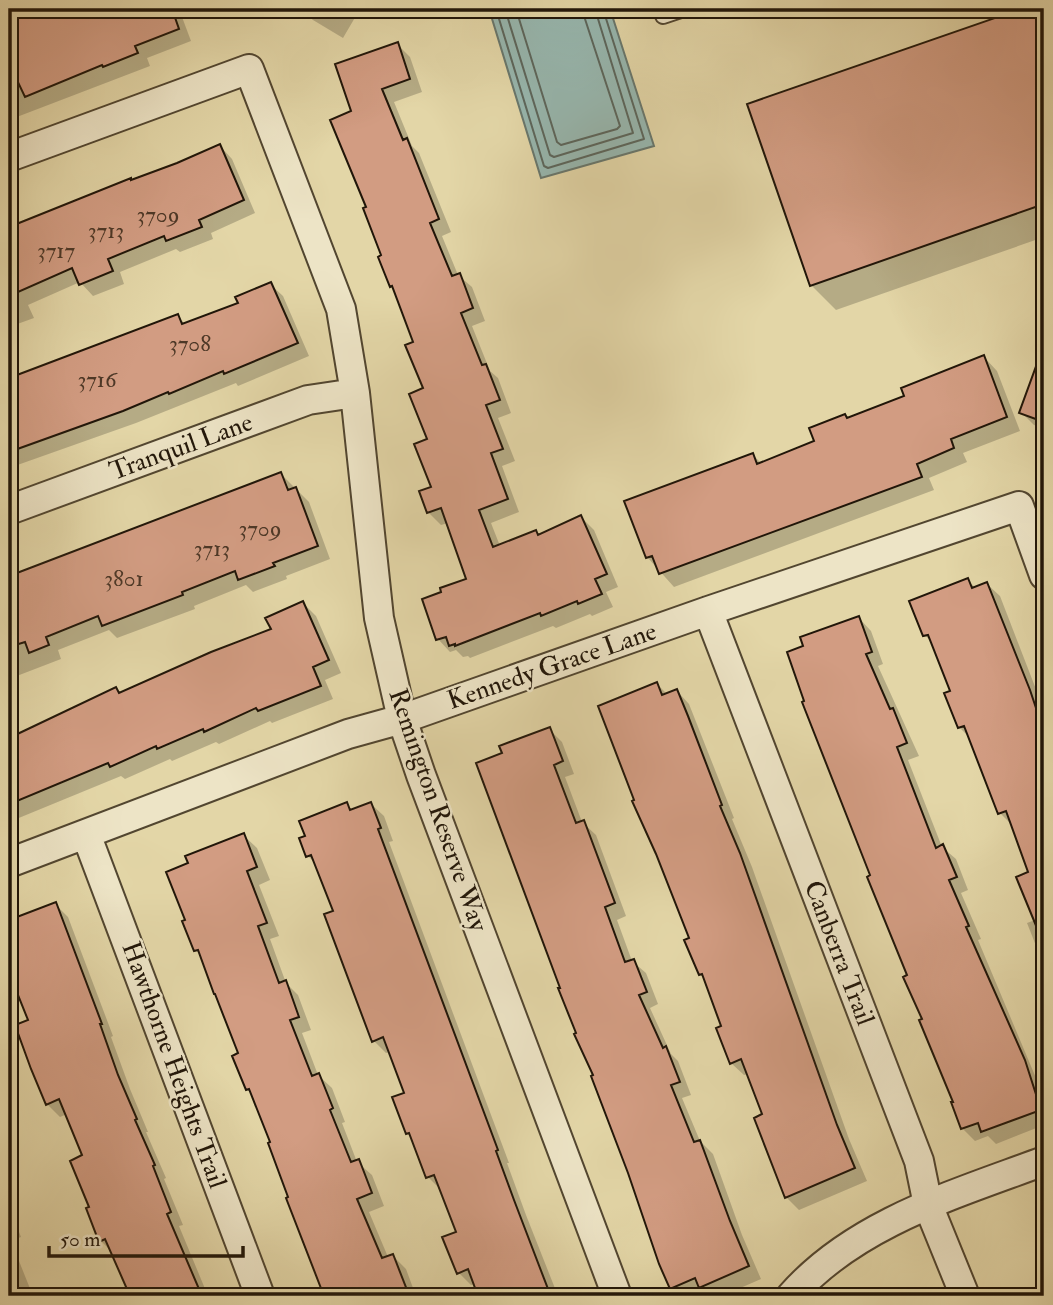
<svg xmlns="http://www.w3.org/2000/svg" width="1053" height="1305" font-family="'IM FELL Double Pica',serif">
	<style>
		.water { fill: #97b7af; stroke: #68776d; stroke-width: 2 }
		.shadow { fill: #0003 }
		.lines { fill: none; stroke-linecap: round; stroke-linejoin: round }
		.shore { stroke: #5c665c; stroke-width: 2 }
		.building { fill: #d29c82; stroke: #211609; stroke-width: 2 }
		.service-casing { stroke: #524630; stroke-width: 18 }
		.minor-casing { stroke: #524630; stroke-width: 32 }
		.service { stroke: #ede4c6; stroke-width: 14 }
		.minor { stroke: #ede4c6; stroke-width: 28 }
		.labels { text-anchor: middle; dominant-baseline: central; stroke-width: 5; stroke-linejoin: round; paint-order: stroke }
		.number-label { font-size: 23px; fill: #4d3827 }
		.street-label { font-size: 26px; fill: #211609; stroke: #ede4c6 }
	</style>
	<rect width="100%" height="100%" fill="#e3d6a7"/>
	<filter id="stains"><feTurbulence type="fractalNoise" baseFrequency=".00286" numOctaves="4"/><feColorMatrix values="0 0 0 0 .2 0 0 0 0 .09 0 0 0 0 .02 0 0 0 .5 -.17"/></filter>
	<radialGradient id="worn" r=".72"><stop offset=".6" stop-color="#630" stop-opacity="0"/><stop offset="1" stop-color="#630" stop-opacity=".3"/></radialGradient>
	<path class="water" d="M489,9H610L654,146L541,178Z"/>
	<path class="shadow" d="M29,9H74L76,12L83,9H204H179L191,41L147,58L150,66L9,120V17Z
		M301,9H360L343,38L313,20Z
		M1026,9H1044V237L836,310L811,285L749,106Z
		M397,44L410,57L422,92L394,102L412,146L419,153L451,232L442,236L458,275L472,287L485,321L472,326L490,371L498,378L511,413L498,418L515,461L502,466L519,512L491,523L500,546L536,532L540,536L581,517L594,530L618,587L606,592L613,607L592,616L590,614L556,628L553,626L470,658L468,656L463,657L456,650L450,652L438,639L444,593L468,580L448,523L441,525L428,512L433,488L425,389L416,343L396,290L392,286L368,208L353,112Z
		M220,146L232,159L255,213L211,233L213,239L180,252L176,249L120,272L124,284L93,296L80,282L28,305L34,318L9,327V229Z
		M270,284L283,296L309,356L238,386L236,383L136,423L9,468V380L178,316L185,324L240,304Z
		M1044,348V429L1034,425L1021,412Z
		M984,357L997,371L1020,431L963,453L967,462L929,478L934,490L674,587L648,558L626,502L753,455L762,464L817,442Z
		M281,474L309,502L330,559L286,576L287,579L253,592L246,585L194,606L195,609L117,638L109,630L58,650L61,659L9,679V575L14,573L16,575Z
		M967,580L976,588L987,584L1000,596L1044,710V960L1040,956L1027,923L1035,920L1031,873L1013,826L1000,813L972,740L959,727L952,692L933,644L925,635Z
		M303,603L316,616L341,673L325,680L333,699L272,723L270,721L219,744L216,742L172,761L170,759L125,779L121,776L9,822V739L116,689L121,694L273,630Z
		M859,618L871,631L883,664L878,666L919,756L908,760L942,847L956,859L968,890L961,893L981,939L978,940L1044,1097V1125L996,1144L988,1136L975,1141L962,1128L955,1103L872,876Z
		M657,684L668,695L677,691L689,704L734,818L732,819L752,867L849,1139L867,1181L799,1210L786,1197L764,1115L749,1074L744,1075L731,1063L724,1027L706,980L700,974L691,939Z
		M549,729L562,742L574,774L565,777L582,822L596,835L626,916L617,920L632,961L646,973L658,1004L650,1008L671,1054L678,1061L691,1095L682,1098L700,1141L713,1154L742,1235L761,1279L722,1296H710L705,1292L695,1296H680L672,1288L593,1077L595,1076L504,754Z
		M346,804L353,811L371,804L384,816L393,841L389,842L509,1163H507L526,1215L558,1296H480L475,1284L471,1285L459,1273L458,1232L440,1189L428,1177L406,1094L390,1052L386,1053L374,1041L336,912L317,865L308,856Z
		M243,835L257,848L270,880L259,885L279,936L270,939L286,983L298,995L311,1030L302,1033L318,1075L332,1088L345,1122L342,1123L357,1162L372,1175L384,1206L369,1212L388,1257L393,1256L406,1269L416,1296H325L304,1246L288,1199L291,1198L253,1095L247,1089L240,1054L202,957L196,950L188,921L190,864Z
		M55,904L68,917L113,1036L111,1037L130,1089L148,1132H146L166,1178L164,1179L183,1225L179,1226L208,1296H124L131,1293L113,1253L101,1241L92,1208L84,1156L67,1114L60,1117L47,1104L18,974L9,950V922Z
		M9,1206L21,1237L11,1241L33,1296H9Z"/>
	<g class="lines">
		<path class="shore" d="M496,9L544,166L548,168L644,139L603,9
			M505,9L550,155L554,157L633,133L595,9
			M516,9L557,142L561,145L617,129L620,126L585,19L584,9"/>
	</g>
	<path class="building" d="M24,9H172L179,29L135,46L138,53L103,67L102,65L25,97L17,80L9,84V16Z
		M1021,9H1044V204L810,286L747,104Z
		M398,42L410,79L382,89L403,140L407,138L439,219L430,223L452,276L460,273L473,308L461,313L482,365L486,364L500,400L486,405L503,449L491,453L508,499L479,510L493,547L536,530L538,535L581,515L607,574L595,579L602,594L578,604L577,601L541,616L540,613L455,646V644L449,646L446,637L436,640L422,599L441,592L440,588L466,579L441,508L427,513L419,491L431,487L414,444L427,439L409,394L423,388L405,345L413,342L392,286L390,287L378,257L381,255L363,208L366,207L330,120L351,111L335,64Z
		M220,144L244,200L199,220L202,227L166,241L164,236L108,259L113,271L79,285L72,268L9,296V227L131,178V180L177,163Z
		M271,282L298,343L224,374L223,371L169,394L168,392L123,411L9,452V378L178,314L182,324L238,303L235,297Z
		M1042,350L1044,351V422L1019,413Z
		M984,355L1007,417L951,439L954,448L917,464L922,477L659,574L652,556L646,558L624,501L753,453L757,464L814,441L809,428L845,414L847,418L904,396L901,388Z
		M281,472L288,490L296,487L318,546L273,563L275,566L238,580L235,571L182,592L183,595L102,626L98,616L46,637L49,645L29,653L25,642L9,647V576Z
		M968,578L972,588L987,582L1030,690L1044,732V945L1016,877L1028,872L1006,811L998,814L964,726L958,728L944,693L950,691L928,635L923,636L909,601Z
		M303,601L329,660L313,667L321,686L258,711L256,708L204,732L203,729L157,749L156,746L110,767L108,763L17,801L9,782V738L116,687L119,693L211,652L271,629L265,618Z
		M859,616L872,652L866,654L890,709L893,708L907,743L897,747L936,848L943,844L957,877L949,880L969,926L966,927L1025,1060L1041,1110L981,1132L978,1123L961,1129L951,1102H953L919,1020L922,1019L903,977L907,975L867,877L870,875L802,702L804,701L787,652L803,646L800,637Z
		M657,682L662,695L677,689L688,716L722,805L720,806L740,853L837,1125L855,1168L785,1198L754,1118L762,1114L741,1059L730,1064L716,1028L721,1026L702,974L699,975L684,940L689,938L656,854L632,801L634,800L598,706Z
		M550,727L563,761L554,765L576,823L584,820L615,903L605,907L625,962L634,959L647,992L639,995L663,1048L666,1046L680,1082L671,1085L694,1142L700,1140L730,1221L749,1266L699,1288L695,1278L670,1289L659,1264L628,1173L591,1076L593,1075L574,1034L576,1033L558,988H560L476,763L502,753L499,746Z
		M347,802L350,810L371,802L381,828L378,829L498,1150L496,1151L514,1200L548,1289L529,1296H478L468,1269L457,1274L442,1237L456,1232L434,1175L426,1178L409,1133L406,1134L392,1097L404,1093L383,1037L372,1042L324,914L333,911L311,855L306,857L299,838L305,836L299,821Z
		M244,833L257,867L247,871L267,923L258,926L279,983L286,980L299,1017L290,1020L312,1076L319,1073L333,1108L330,1110L351,1162L359,1159L372,1193L357,1199L382,1258L393,1254L407,1290L391,1296H324L286,1198L288,1197L268,1143L270,1142L249,1089L246,1090L232,1056L238,1053L215,994H214L198,950L194,951L182,921L185,920L166,872L188,863L185,856Z
		M56,902L102,1024H100L118,1075L137,1119L135,1120L155,1165L153,1166L171,1212L167,1214L202,1296H130L105,1239L99,1242L86,1208L89,1207L70,1161L82,1155L59,1099L46,1105L31,1069L15,1025L28,1020L10,975L16,973L9,955V920Z"/>
	<g class="lines">
		<defs>
			<path id="service" d="M663,16L684,9"/>
			<path id="minor" d="M9,157L249,69L341,309L355,393L379,618L402,719L421,775L617,1296
				M9,510L308,400L355,393
				M708,611L919,1161L928,1205L965,1296
				M86,834L260,1296
				M9,863L348,734L402,719L708,611L1019,506L1044,575
				M791,1296C855,1223 956,1194 1044,1161"/>
		</defs>
		<use href="#service" class="service-casing"/>
		<use href="#minor" class="minor-casing"/>
		<use href="#service" class="service"/>
		<use href="#minor" class="minor"/>
	</g>
	<g class="labels">
		<g class="number-label">
			<text x="158" y="214">3709</text>
			<text x="106" y="230">3713</text>
			<text x="56" y="250">3717</text>
			<text x="190" y="343">3708</text>
			<text x="97" y="379">3716</text>
			<text x="260" y="528">3709</text>
			<text x="212" y="548">3713</text>
			<text x="124" y="578">3801</text>
		</g>
		<g class="street-label">
			<text transform="translate(181 447) rotate(-20)">Tranquil Lane</text>
			<text transform="translate(552 666) rotate(-19)">Kennedy Grace Lane</text>
			<text transform="translate(438 810) rotate(71)">Remington Reserve Way</text>
			<text transform="translate(839 953) rotate(69)">Canberra Trail</text>
			<text transform="translate(174 1065) rotate(70)">Hawthorne Heights Trail</text>
		</g>
	</g>
	<rect width="1053" height="1305" fill="none" stroke="#e3d6a7" stroke-width="35"/>
	<rect x="10" y="10" width="1032" height="1284" fill="none" stroke="#211609" stroke-width="3.5"/>
	<rect x="18" y="18" width="1018" height="1270" fill="none" stroke="#211609" stroke-width="2"/>
	<path d="M49 1246v10h194v-10" fill="none" stroke="#211609" stroke-width="3.5"/>
	<text x="60" y="1246" font-size="21" fill="#211609" stroke="#ede4c6" stroke-width="5" paint-order="stroke">50 m</text>
	<rect width="100%" height="100%" filter="url(#stains)"/>
	<rect width="100%" height="100%" fill="url(#worn)"/>
</svg>
